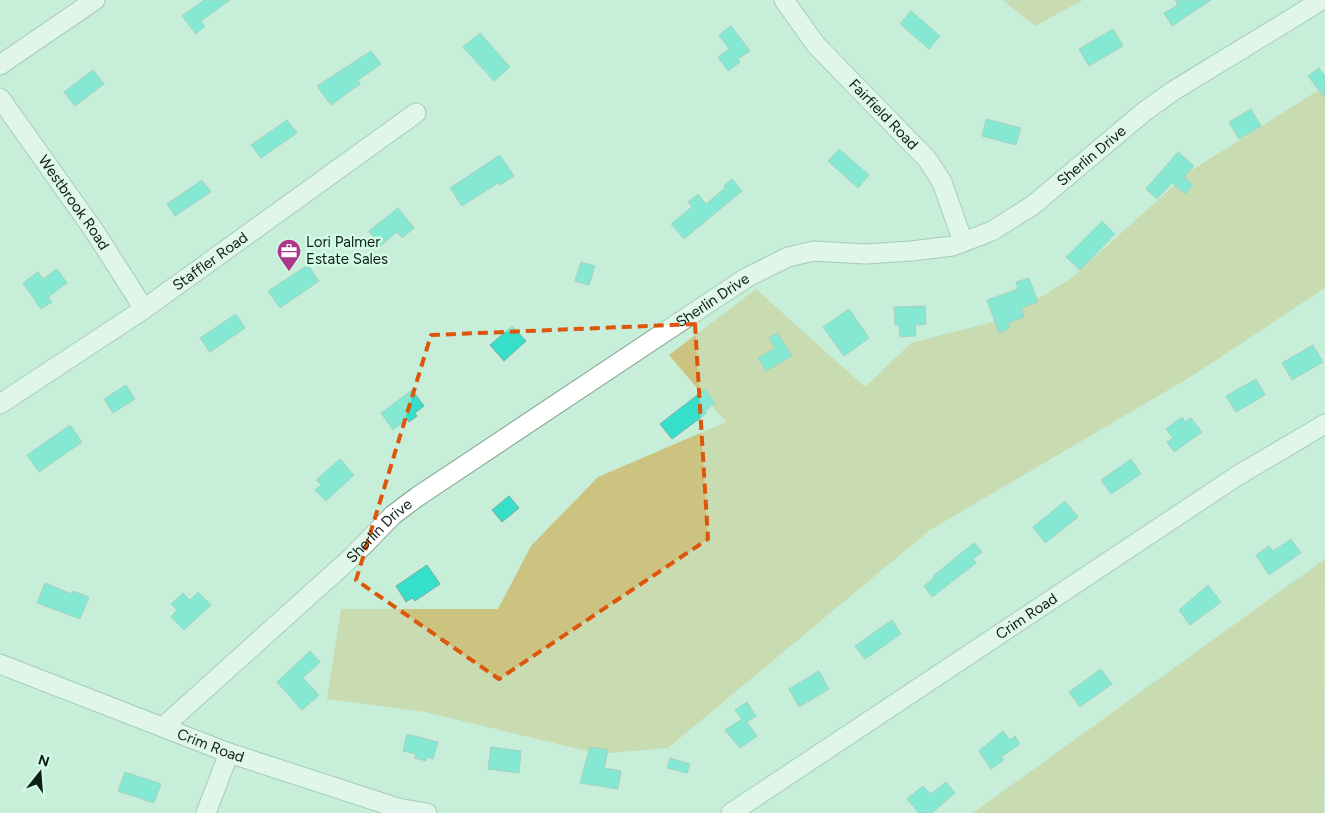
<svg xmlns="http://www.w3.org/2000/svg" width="1325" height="813" font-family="Figtree,sans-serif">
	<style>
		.green { fill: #ccc380 }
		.building { fill: #36dfc9; stroke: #7eaca3 }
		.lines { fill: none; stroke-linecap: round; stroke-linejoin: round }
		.minor-casing { stroke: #7da28e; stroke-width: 21 }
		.minor { stroke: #fff; stroke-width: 19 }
		.marked { fill: none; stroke: #dd560c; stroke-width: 4; stroke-dasharray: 10 6; stroke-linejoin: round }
		.labels { text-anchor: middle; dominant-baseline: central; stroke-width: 5; stroke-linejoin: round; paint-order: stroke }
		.street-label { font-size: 15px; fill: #0e1d16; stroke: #d4fbe6 }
		.poi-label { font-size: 15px; fill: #0e1d16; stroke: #d4fbe6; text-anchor: start }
	</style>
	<rect width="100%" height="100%" fill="#c7eed9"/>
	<path class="green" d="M1003,0H1083L1035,26Z
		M1325,86V288L1192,376L930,530L668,748L599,754L425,712L327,699L341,609H498L531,546L598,477L726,422L669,355L756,289L865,387L911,343L1004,319L1069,280L1189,172Z
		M1325,559L1324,813H973Z"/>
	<path class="building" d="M204,0H230L201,21L205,26L196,34L182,16Z
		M1175,0H1211L1172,26L1164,13L1178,5Z
		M911,11L940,36L929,49L900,24Z
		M731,26L750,51L738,59L740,62L728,71L718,57L729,49L719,35Z
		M1113,29L1123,46L1089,66L1079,49Z
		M480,33L510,67L494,81L463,47Z
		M371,51L381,64L358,80L360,84L331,105L317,86Z
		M1319,68L1325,76V98L1308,76Z
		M93,70L104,84L75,106L64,92Z
		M1251,109L1261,126L1239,139L1229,122Z
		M986,119L1021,128L1016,145L982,136Z
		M287,120L297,133L261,158L251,145Z
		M839,149L869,175L858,188L828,161Z
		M1178,152L1194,166L1184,177L1193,185L1185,194L1172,183L1157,199L1146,189Z
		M500,155L514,176L500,185L498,183L462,206L450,188Z
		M732,179L742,191L684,239L671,224L692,207L688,202L698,194L706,204L725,188L724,186Z
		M202,180L211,192L175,216L167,204Z
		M398,208L414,228L402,238L397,232L380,246L369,231Z
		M1102,221L1115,234L1080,270L1066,257Z
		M581,262L595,266L589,285L575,281Z
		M308,265L319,281L280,308L268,291Z
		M57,269L67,283L48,297L52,302L41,309L23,283L38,272L43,279Z
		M1029,278L1038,302L1021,308L1024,317L1008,323L1010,328L999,333L987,300L1018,289L1016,282Z
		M925,306L926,324L915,325L916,336L900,337L899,325H895L894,307Z
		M849,309L869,338L844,356L823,327Z
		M236,314L245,328L210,352L200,338Z
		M512,326L526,341L504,361L490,345Z
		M778,333L792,356L766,371L758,358L775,348L769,338Z
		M1313,345L1323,362L1292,380L1282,363Z
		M1256,379L1265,395L1236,412L1226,396Z
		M126,385L135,399L113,413L104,399Z
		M705,389L715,403L705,411L707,413L672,439L660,424Z
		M412,390L424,406L415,413L417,416L409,422L407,419L393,430L381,413Z
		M1182,417L1185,422L1191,418L1202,432L1174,452L1167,442L1173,438L1166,429Z
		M70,425L82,442L39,472L27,455Z
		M340,459L354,475L326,501L315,490L321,485L316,480Z
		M1131,459L1141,474L1111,494L1101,480Z
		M509,496L519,508L502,522L492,510Z
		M1065,501L1078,517L1045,543L1033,527Z
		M1291,539L1301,553L1269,575L1256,555L1269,546L1273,551Z
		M974,543L982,552L973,559L976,563L932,597L924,586L934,578L933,576Z
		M427,565L440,584L415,601L412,598L406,602L396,586Z
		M45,583L72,594L73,591L89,597L80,619L37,603Z
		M1208,585L1221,602L1190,625L1179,610Z
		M198,592L211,605L184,630L171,617L177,610L171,604L183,593L190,600Z
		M892,620L901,634L865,659L855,646Z
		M310,651L320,662L303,678L319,695L302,710L277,682Z
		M1101,669L1112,684L1080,707L1069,692Z
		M819,671L829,689L799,707L789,689Z
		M747,702L756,716L747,722L757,736L740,748L725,730L742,719L735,710Z
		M1003,731L1010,740L1015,736L1020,744L1001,757L1004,760L991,769L979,751Z
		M407,734L438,742L433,759L427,757L426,761L415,758L416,754L403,751Z
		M491,747L521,751L519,773L488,769Z
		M590,747L608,750L604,768L621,771L618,789L580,783Z
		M670,758L690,764L687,773L667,768Z
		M125,772L161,784L154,803L118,791Z
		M946,782L955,793L932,813H919L907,799L923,786L931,794Z"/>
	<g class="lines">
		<defs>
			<g id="minor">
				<path id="s1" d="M784,0L816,45L927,159L942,182L963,242"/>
				<path d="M0,65L95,0"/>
				<path id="s2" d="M0,98L95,232L144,309"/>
				<path id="s3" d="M0,404L144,309L416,113"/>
				<path id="s4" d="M0,664L229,753L398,808L427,813"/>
				<path id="s5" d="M163,727L352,557L393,515L417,497L746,278L788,257L814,251L865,254L911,251L953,246L992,231L1033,205L1145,111L1173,91L1322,0"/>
				<path d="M206,813L229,753"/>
				<path id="s6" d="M731,813L1237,476L1325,424"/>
			</g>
		</defs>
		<use href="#minor" class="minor-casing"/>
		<use href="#minor" class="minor"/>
	</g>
	<path d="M0 0H1325V813H0ZM695,324L708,539L499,679L356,580L431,335Z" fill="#c7eed9" fill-opacity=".55" fill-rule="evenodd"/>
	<path class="marked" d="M695,324L708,539L499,679L356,580L431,335Z"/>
	<defs>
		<symbol id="office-pin" viewBox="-11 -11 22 30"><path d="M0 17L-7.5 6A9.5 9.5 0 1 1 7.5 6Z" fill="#ad358a" stroke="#d4fbe6"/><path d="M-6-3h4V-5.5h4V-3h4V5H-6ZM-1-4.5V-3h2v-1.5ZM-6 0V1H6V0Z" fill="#fff"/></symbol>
	</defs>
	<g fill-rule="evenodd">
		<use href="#office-pin" x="275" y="237" width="28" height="38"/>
	</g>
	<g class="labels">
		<g class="street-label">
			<text stroke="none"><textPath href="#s1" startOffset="152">Fairfield Road</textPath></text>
			<text stroke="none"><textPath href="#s5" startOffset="1118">Sherlin Drive</textPath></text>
			<text stroke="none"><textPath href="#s2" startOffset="128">Westbrook Road</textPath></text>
			<text stroke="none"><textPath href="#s3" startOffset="254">Staffler Road</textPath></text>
			<text stroke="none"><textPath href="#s5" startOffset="698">Sherlin Drive</textPath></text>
			<text stroke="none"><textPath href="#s5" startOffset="292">Sherlin Drive</textPath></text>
			<text stroke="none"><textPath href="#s6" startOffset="355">Crim Road</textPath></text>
			<text stroke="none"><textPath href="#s4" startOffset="226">Crim Road</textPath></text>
		</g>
		<g class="poi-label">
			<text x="306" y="242">Lori Palmer<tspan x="306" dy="17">Estate Sales</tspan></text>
		</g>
	</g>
	<g transform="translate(40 773) rotate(17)" stroke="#d4fbe6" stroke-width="4" paint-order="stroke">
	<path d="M0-4L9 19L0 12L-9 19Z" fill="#0e1d16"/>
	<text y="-8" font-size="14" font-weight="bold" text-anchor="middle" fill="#0e1d16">N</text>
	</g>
</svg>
